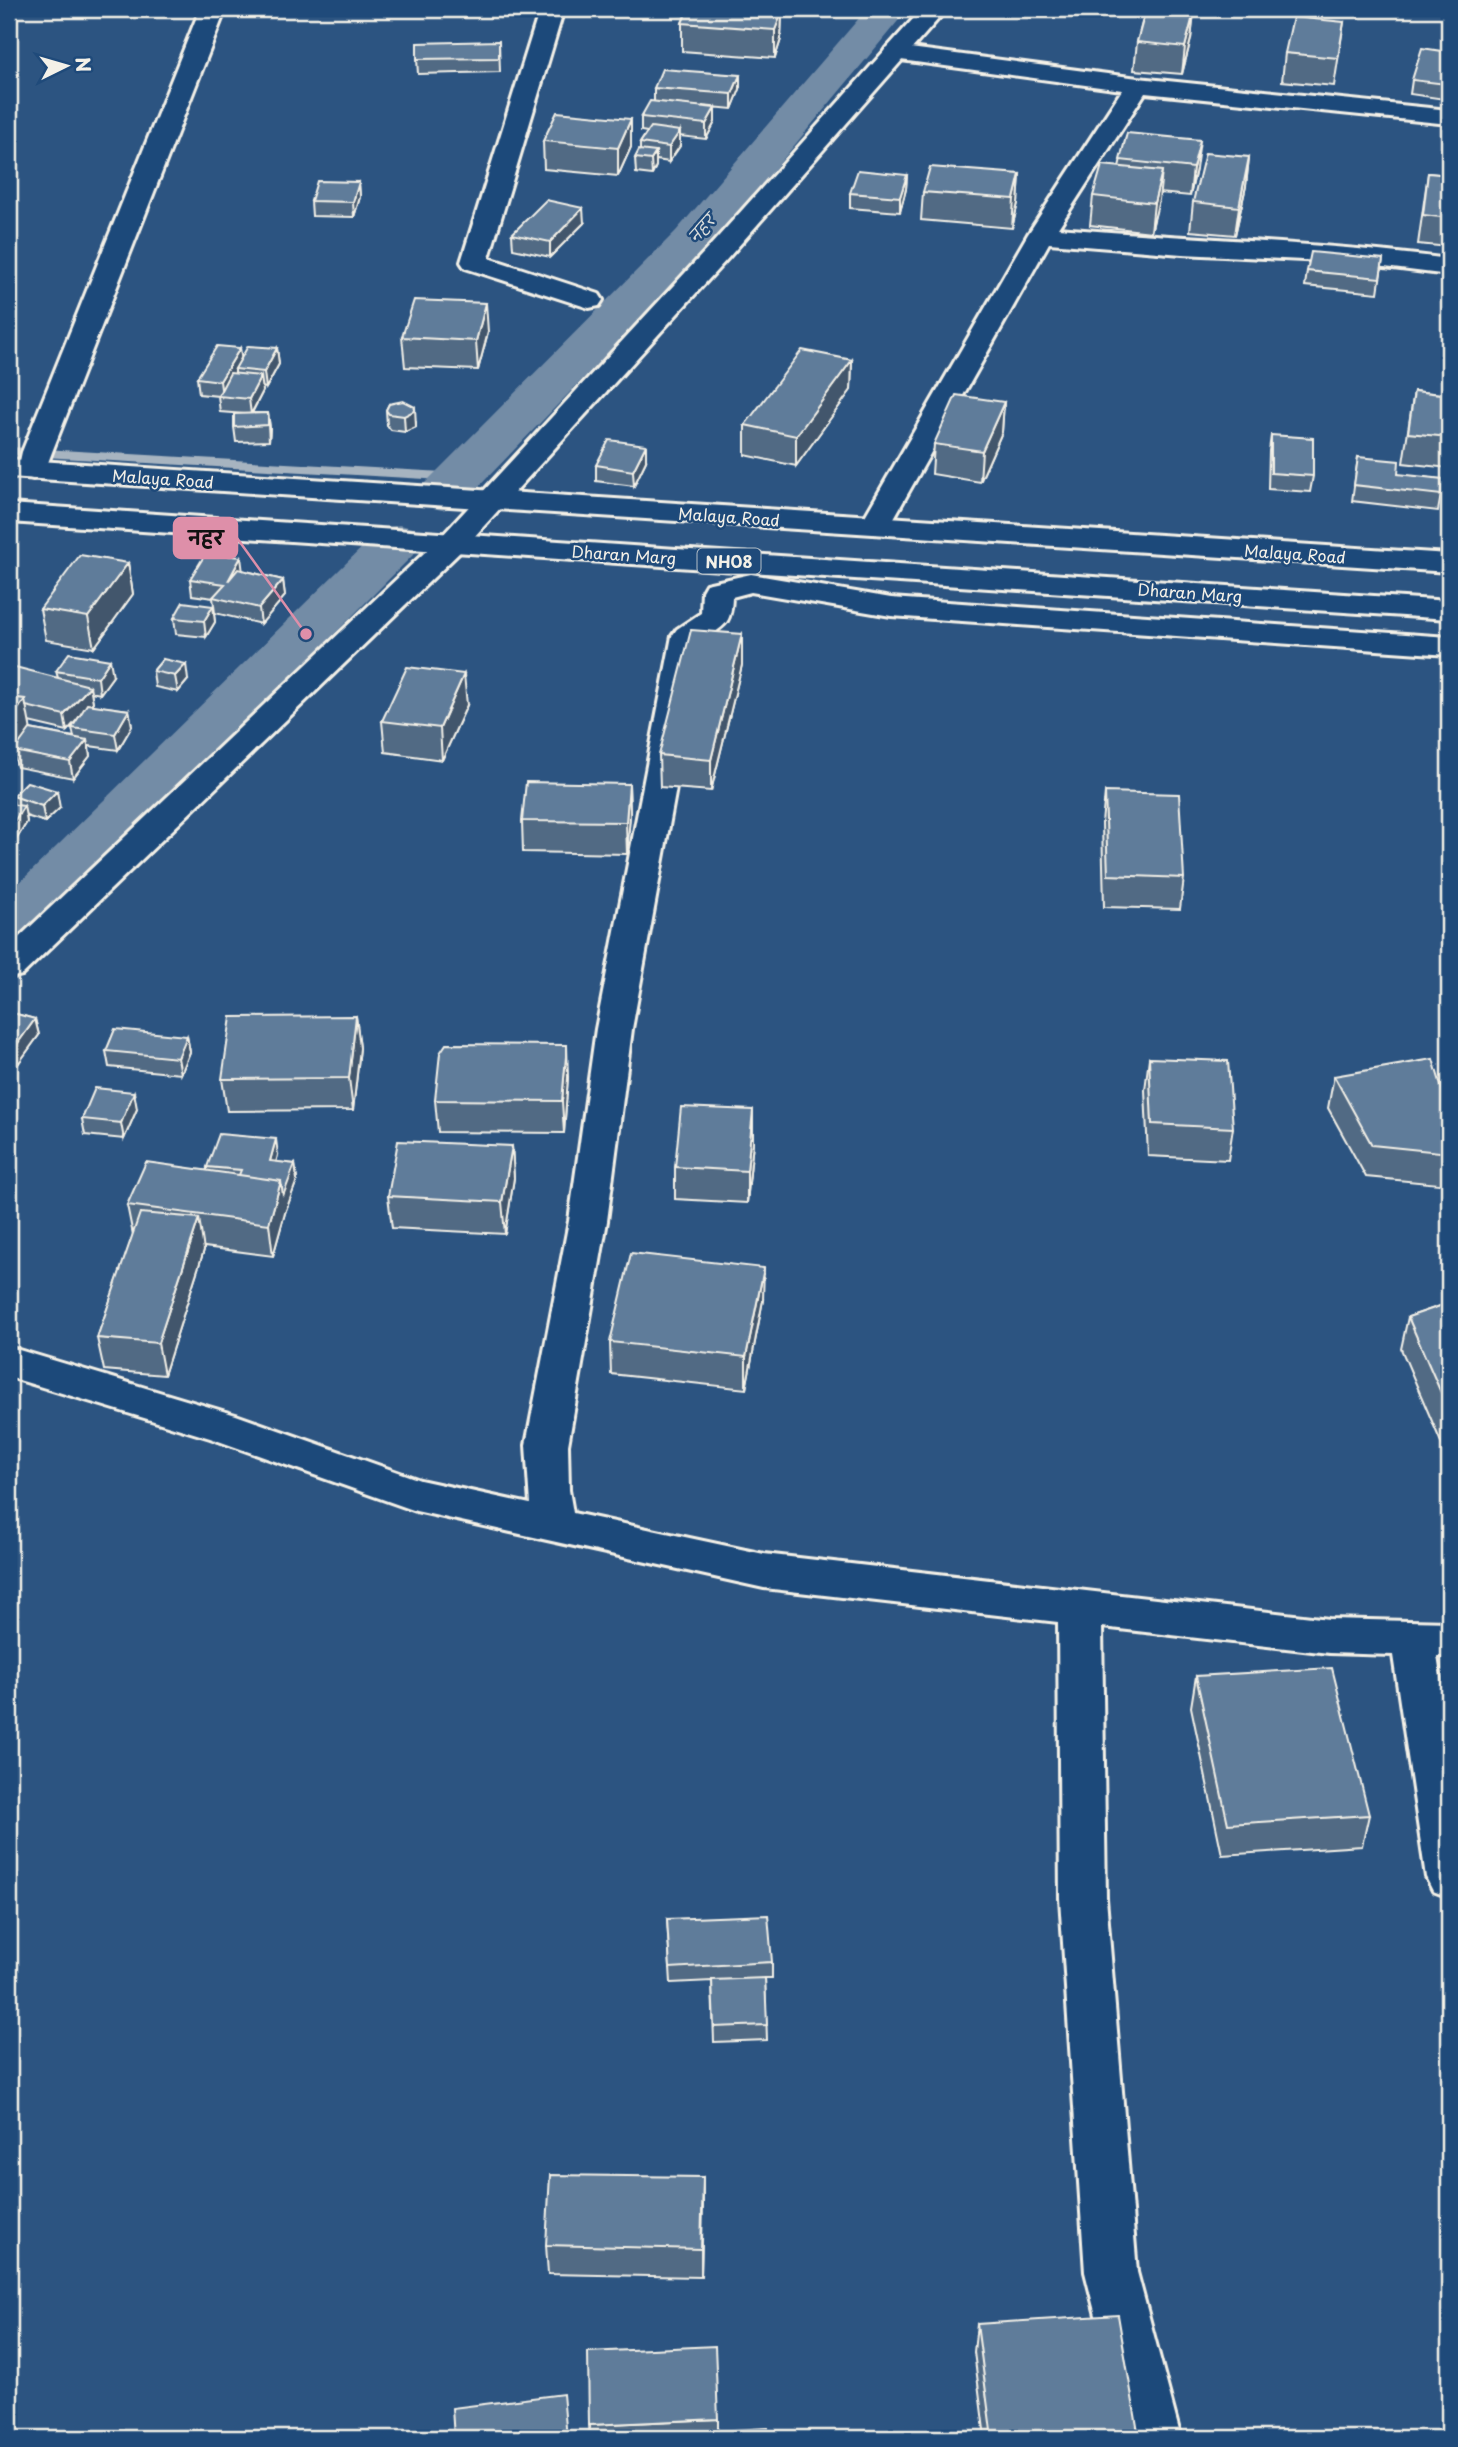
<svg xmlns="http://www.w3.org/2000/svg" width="1458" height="2447" font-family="'Playpen Sans','Playpen Sans Deva',sans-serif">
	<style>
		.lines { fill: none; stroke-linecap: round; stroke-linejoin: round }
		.stream { fill: #a7b4c0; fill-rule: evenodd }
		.canal { fill: #738ca6; fill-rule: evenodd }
		.street-casing { stroke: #f4f1e8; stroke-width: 6 }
		.secondary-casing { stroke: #f4f1e8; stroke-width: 6 }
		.primary-casing { stroke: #f4f1e8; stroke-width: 6 }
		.street { fill: #1f4a7a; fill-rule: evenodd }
		.secondary { fill: #1f4a7a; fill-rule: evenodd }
		.primary { fill: #1f4a7a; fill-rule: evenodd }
		.wall { fill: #516a84; stroke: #f4f1e8; stroke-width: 2; fill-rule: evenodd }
		.shaded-wall { fill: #42566c; stroke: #f4f1e8; stroke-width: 2 }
		.building { fill: #5e7b9a; stroke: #f4f1e8; stroke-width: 2 }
		.labels { text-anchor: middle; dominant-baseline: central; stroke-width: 5; stroke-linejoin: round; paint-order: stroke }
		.far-water-label { font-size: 16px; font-style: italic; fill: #dadddb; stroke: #1f4a7a }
		.far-street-label { font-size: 16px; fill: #f4f1e8; stroke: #1f4a7a }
		.shield { fill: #1f4a7a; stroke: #b4bfc7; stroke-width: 2 }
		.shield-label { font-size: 16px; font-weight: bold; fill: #f4f1e8 }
		.leader { fill: none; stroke: #de8fa9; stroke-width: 2.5 }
		.callout-dot { fill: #de8fa9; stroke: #1f4a7a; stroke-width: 2.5 }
		.callout { fill: #de8fa9; stroke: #de8fa9; stroke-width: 2.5 }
		.callout-label { font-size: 19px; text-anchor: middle; font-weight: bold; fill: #111 }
	</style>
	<rect width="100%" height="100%" fill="#2c5481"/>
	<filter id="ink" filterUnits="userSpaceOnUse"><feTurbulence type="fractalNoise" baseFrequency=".0143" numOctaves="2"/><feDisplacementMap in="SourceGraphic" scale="14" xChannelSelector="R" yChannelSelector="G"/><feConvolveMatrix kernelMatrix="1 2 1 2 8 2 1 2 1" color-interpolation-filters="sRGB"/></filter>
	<g filter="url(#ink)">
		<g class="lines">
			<path class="stream" d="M9,447L461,473L468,477L461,481L9,455Z"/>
			<path class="canal" d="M867,9H908L708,249L460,506L442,510L424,506L417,495L424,484L676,231Z
				M399,525L417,529L424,540L417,551L30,939L9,945V893L381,529Z"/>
			<defs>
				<path id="street" d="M200,9H224L225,11L52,452L43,476L33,479L23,476L18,470L22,452Z
					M540,9H564L489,258L599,294L603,300L599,306L589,308L465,268L461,262Z
					M895,46L1138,78L1449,110V124L1145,93L1058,228C1189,239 1319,242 1449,259V275L1344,262L1182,254L1049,243L890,525L886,531L875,534L864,531L860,525L1028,234L1122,90L886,58L883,53L886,48Z
					M452,534L463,537L467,543L463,549L22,975L9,978V947L441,537Z
					M751,574L891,598L1449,637V655L891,616L751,592L732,597C731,625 725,625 703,640L632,1029L607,1221L568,1445L569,1490L573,1513L764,1554L1329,1619L1449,1622V1656H1437L1449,1734V1897L1433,1891L1426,1877L1393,1655L1329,1653L1102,1627L1106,1898L1137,2272L1181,2438H1127L1085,2272L1060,1898L1058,1622L764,1588L416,1511L210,1438L9,1377V1347L236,1415L420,1480L530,1504L526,1445L569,1221L596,1029L672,636L677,629L701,613L702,591L706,584Z"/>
				<path id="secondary" d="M922,9H947L728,258L463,549L452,552L441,549L437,543L441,537L710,246Z"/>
				<path id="primary" d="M9,459L1449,554V572L9,477Z
					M9,504L1449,601V619L9,522Z"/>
			</defs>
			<use href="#street" class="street-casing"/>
			<use href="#secondary" class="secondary-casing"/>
			<use href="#primary" class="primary-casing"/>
			<use href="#street" class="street"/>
			<use href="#secondary" class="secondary"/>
			<use href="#primary" class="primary"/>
		</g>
		<path class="wall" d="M622,9H743L782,12L781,39L775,58L682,51V23L685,15Z
			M1136,9H1193L1192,12H1194L1191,39L1182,74L1134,70L1137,42L1145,11L1136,10Z
			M1344,22L1334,86L1282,81L1285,53Z
			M499,41L500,72L418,74L417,59Z
			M1449,79L1444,99L1410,94L1412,80Z
			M654,88L740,89L732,109L702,106L715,108V122L706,139L680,136V146L669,162L656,160V166L652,175L636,173L635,158L640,150V143L647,132L641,131V117L654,101Z
			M631,119V147L618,176L544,169L543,141Z
			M1127,133L1196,169L1190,196L1160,193L1151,232L1090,225L1093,196L1119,167Z
			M9,144L18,159L11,176L9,175Z
			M1249,157L1246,186L1235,235L1190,231L1193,202Z
			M1428,173L1449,175V247L1418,244Z
			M1020,174L1018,203L1012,228L921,220L923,192Z
			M907,175L906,189L900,212L850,208V193Z
			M359,182L360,197L354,217L312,216L311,201Z
			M584,223L550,257L513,249L512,234Z
			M1383,259L1378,293L1305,286L1307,271Z
			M488,332L478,370L405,367L402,337Z
			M240,348L241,358L277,348L279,364L266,388L262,387L263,391L252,413H268L270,428L269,441L236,442L234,427L245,414L220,412L218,396L199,394L197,378Z
			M852,360L851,390L796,466L745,455V425Z
			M1414,391L1449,395V468L1403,463Z
			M1004,402L1002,432L980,482L932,474L934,444Z
			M389,404L416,422V427L405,432L391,430L387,425L386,410Z
			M1271,435L1313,476L1310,492L1268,489L1269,451Z
			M1358,457L1398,474L1441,495L1438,511L1352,501Z
			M646,461L634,486L596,481V465Z
			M128,563L133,594L94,648L46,640L40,609Z
			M242,570L283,580L285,596L261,624L215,613L213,598L192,595L190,579Z
			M213,606L215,622L206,637L176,634L174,618Z
			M742,634V665L711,791L660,787L659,755Z
			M163,659L188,680L178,692L155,687L153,671Z
			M56,671L113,676L100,694L91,692L93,702L90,705L129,710L132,726L118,750L89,746L90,756L73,778L17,767L14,755L9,763V674L58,678ZM77,719L72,728L74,737L30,729L29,722L67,731Z
			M467,705L442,760L385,752L382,721Z
			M629,784L630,815L627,854L523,852L522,821Z
			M1105,792L1184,878L1180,909L1104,907L1102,823Z
			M13,796L60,808L45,822L26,816L27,822L14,843L9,842L10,850L9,852V804L14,805Z
			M9,1012L35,1019L39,1035L18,1064L9,1062Z
			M356,1016L360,1048L353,1110L227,1111L222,1079Z
			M187,1036L190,1052L181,1074L109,1067L106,1051Z
			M1149,1058L1233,1128L1228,1160L1148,1156L1145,1090Z
			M1334,1076L1449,1112V1185L1366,1177L1328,1108Z
			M568,1077L564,1133L438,1132L435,1100Z
			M137,1109L124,1139L85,1135L82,1119Z
			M753,1110V1142L747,1203L675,1199V1167Z
			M512,1146L514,1178L505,1234L392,1228L388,1196Z
			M278,1155L276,1162L295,1164L297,1180L285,1213L273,1256L204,1247V1250L164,1375L104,1370L97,1338L133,1235L127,1205L207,1170V1167Z
			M763,1300L746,1389L611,1374L610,1342Z
			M1449,1303V1461L1401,1349L1408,1317Z
			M1196,1676L1369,1815L1362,1846L1222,1855L1191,1707Z
			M667,1919L772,1962V1978H765L767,2040L714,2042L712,1981L671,1983Z
			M703,2177L701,2277L548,2274L546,2245Z
			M977,2324L1139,2438H985L974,2352Z
			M718,2419V2431L769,2438H590L589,2425Z"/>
		<path class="shaded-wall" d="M782,12L781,39L775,58V30Z
			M1194,12L1191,39L1182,74L1185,47Z
			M1449,74V79L1444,99L1446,84Z
			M740,75V89L732,109V94Z
			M715,108V122L706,139V124Z
			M631,119V147L618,176V148Z
			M680,131V146L669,162V147Z
			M1200,140L1196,169L1190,196L1193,168Z
			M16,144L18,159L11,176L9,160Z
			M656,152V166L652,175L651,160Z
			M1249,157L1246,186L1235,235L1239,207Z
			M1162,171L1159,200L1151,232L1154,203Z
			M1020,174L1018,203L1012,228L1014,199Z
			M907,175L906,189L900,212V197Z
			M359,182L360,197L354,217L353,202Z
			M583,208L584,223L550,257V242Z
			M486,303L488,332L478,370L476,341Z
			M240,348L242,363L235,369V374L222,396L220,381Z
			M277,348L279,364L266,388L264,372Z
			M852,360L851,390L796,466V436Z
			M261,376L263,391L251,414L249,399Z
			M1004,402L1002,432L980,482L982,451Z
			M415,407L416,427L405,432L404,416Z
			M268,413L270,428L269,441L268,425Z
			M646,445V461L634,486L633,471Z
			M241,557L243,573L228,581Z
			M128,563L133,594L94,648L88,617Z
			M283,580L285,596L261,624L259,608Z
			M213,606L215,622L206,637L204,621Z
			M742,634V665L711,791V760Z
			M110,660L113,676L100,694L98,678Z
			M186,664L188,680L178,692L175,676Z
			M464,674L467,705L442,760L440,728Z
			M90,686L93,702L67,731L64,715Z
			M25,699L31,731L14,751V755L9,763V722Z
			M129,710L132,726L118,750L115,734Z
			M87,740L90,756L73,778L70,762Z
			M629,784L630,815L627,854L626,822Z
			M57,791L60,808L45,822L42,806Z
			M24,806L27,822L14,843L11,826Z
			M356,1016L360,1048L353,1110L349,1078Z
			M35,1019L39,1035L18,1064L15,1047Z
			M187,1036L190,1052L181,1074L178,1058Z
			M567,1045L568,1077L564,1133L562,1101Z
			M134,1092L137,1109L124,1139L121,1123Z
			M753,1110V1142L747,1203V1171Z
			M276,1139L278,1155L272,1178L270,1161Z
			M512,1146L514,1178L505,1234L502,1202Z
			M295,1164L297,1180L285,1213L273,1256L269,1224L281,1181Z
			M199,1218L204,1250L164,1375L158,1343Z
			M764,1268L763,1300L746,1389V1357Z
			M703,2177V2206L701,2277V2249Z"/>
		<path class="building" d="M688,9H743L782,12L775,30L682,23Z
			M1146,9H1160L1194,12L1185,47L1137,42Z
			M1293,17L1344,22L1338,58L1285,53Z
			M499,41V58L417,59V43Z
			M1422,48L1449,52V74L1446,84L1412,80Z
			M662,69L740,75L732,94L654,88Z
			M650,101L715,108L706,124L641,117Z
			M557,112L631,119L618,148L543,141Z
			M651,127L680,131L669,147L640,143Z
			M1127,133L1200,140L1193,168L1120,160Z
			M9,144H16L9,160Z
			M639,150L656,152L651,160L635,158Z
			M1205,153L1249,157L1239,207L1193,202Z
			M1102,165L1162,171L1154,203L1093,196Z
			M930,167L1020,174L1014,199L923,192Z
			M858,170L907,175L900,197L850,193Z
			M1428,173L1449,175V218L1423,215Z
			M317,181L359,182L353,202L311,201Z
			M546,200L583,208L550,242L512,234Z
			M1311,252L1383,259L1380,278L1307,271Z
			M414,300L486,303L476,341L402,337Z
			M217,346L240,348L220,381L197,378Z
			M248,346L277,348L264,372L235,369Z
			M802,350L852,360L796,436L745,425Z
			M230,373L261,376L249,399L218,396Z
			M1414,391L1449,395V437L1408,433Z
			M956,395L1004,402L982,451L934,444Z
			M403,401L415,407L414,411L404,416L389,414L386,410L389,404Z
			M268,413V425L234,427V414Z
			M1271,435L1313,438V476L1271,473Z
			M609,440L646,445L633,471L596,465Z
			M1358,457L1399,461L1398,474L1443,479L1441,495L1354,485Z
			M206,553L241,557L228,581L238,569L283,580L259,608L213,597L225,584L190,579Z
			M80,555L128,563L88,617L40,609Z
			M183,602L213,606L204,621L174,618Z
			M691,630L742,634L711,760L659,755Z
			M69,653L110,660L98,678L56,671Z
			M163,659L186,664L175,676L153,671Z
			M15,667L90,686L64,715L26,706L25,699L9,697V674Z
			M407,667L464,674L440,728L382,721Z
			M9,697L25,699L9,722Z
			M87,704L129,710L115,734L72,728Z
			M30,729L87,740L70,762L14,751Z
			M27,782L57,791L42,806L13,796Z
			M526,782L629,784L626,822L522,821Z
			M1105,792L1179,794L1184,878L1108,875Z
			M9,804L24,806L11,826H9Z
			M9,1012L35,1019L15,1047L9,1046Z
			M356,1016L349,1078L222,1079L231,1017Z
			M115,1029L187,1036L178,1058L106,1051Z
			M446,1044L567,1045L562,1101L435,1100L440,1053Z
			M1149,1058L1228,1061L1233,1128L1152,1124Z
			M1433,1059L1449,1112V1153L1372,1145L1334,1076Z
			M95,1088L134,1092L121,1123L82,1119Z
			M681,1107L753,1110L747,1171L675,1167Z
			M219,1134L276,1139L270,1161L295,1164L283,1196L281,1181L239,1175L241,1170L207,1167Z
			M398,1141L512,1146L502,1202L388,1196Z
			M146,1162L281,1181L269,1224L127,1205Z
			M140,1213L199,1218L158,1343L97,1338Z
			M631,1253L764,1268L746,1357L610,1342Z
			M1449,1303V1411L1408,1317Z
			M1332,1668L1369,1815L1228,1824L1196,1676Z
			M768,1915L772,1962L670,1968L667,1919Z
			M765,1978L767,2025L714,2027L712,1980Z
			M550,2175L703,2177L701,2249L546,2245Z
			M1118,2315L1139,2438H992L977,2324Z
			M715,2346L718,2419L589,2425L588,2352Z
			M563,2394L567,2438H454L452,2408Z
			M768,2428L769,2438H656V2434Z"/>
	</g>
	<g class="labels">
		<g class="far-water-label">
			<text transform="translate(701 228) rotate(-49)">नहर</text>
		</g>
		<g class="far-street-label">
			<text transform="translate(163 478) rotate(4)">Malaya Road</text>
			<text transform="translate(729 516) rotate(4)">Malaya Road</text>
			<text transform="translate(1295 553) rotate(4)">Malaya Road</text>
			<text transform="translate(624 554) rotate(4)">Dharan Marg</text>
			<text transform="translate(1190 592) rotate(4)">Dharan Marg</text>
		</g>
		<rect class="shield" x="697.5" y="548.5" width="63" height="25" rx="5"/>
		<g class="shield-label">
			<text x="729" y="561">NH08</text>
		</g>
	</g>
	<path class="leader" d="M306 634L237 538"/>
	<circle class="callout-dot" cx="306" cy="634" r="7"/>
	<rect class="callout" x="174" y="518" width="63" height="40" rx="7"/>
	<g class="callout-label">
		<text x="206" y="545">नहर</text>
	</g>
	<rect width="1458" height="2447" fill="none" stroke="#1f4a7a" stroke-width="35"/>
	<rect x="18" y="18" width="1423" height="2412" fill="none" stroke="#f4f1e8" stroke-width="2.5" filter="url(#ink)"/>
	<g transform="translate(66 66) rotate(85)" stroke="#1f4a7a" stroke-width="5" paint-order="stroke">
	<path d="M0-5L12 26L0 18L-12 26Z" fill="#f4f1e8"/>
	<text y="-10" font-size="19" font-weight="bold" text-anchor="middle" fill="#f4f1e8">N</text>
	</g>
</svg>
